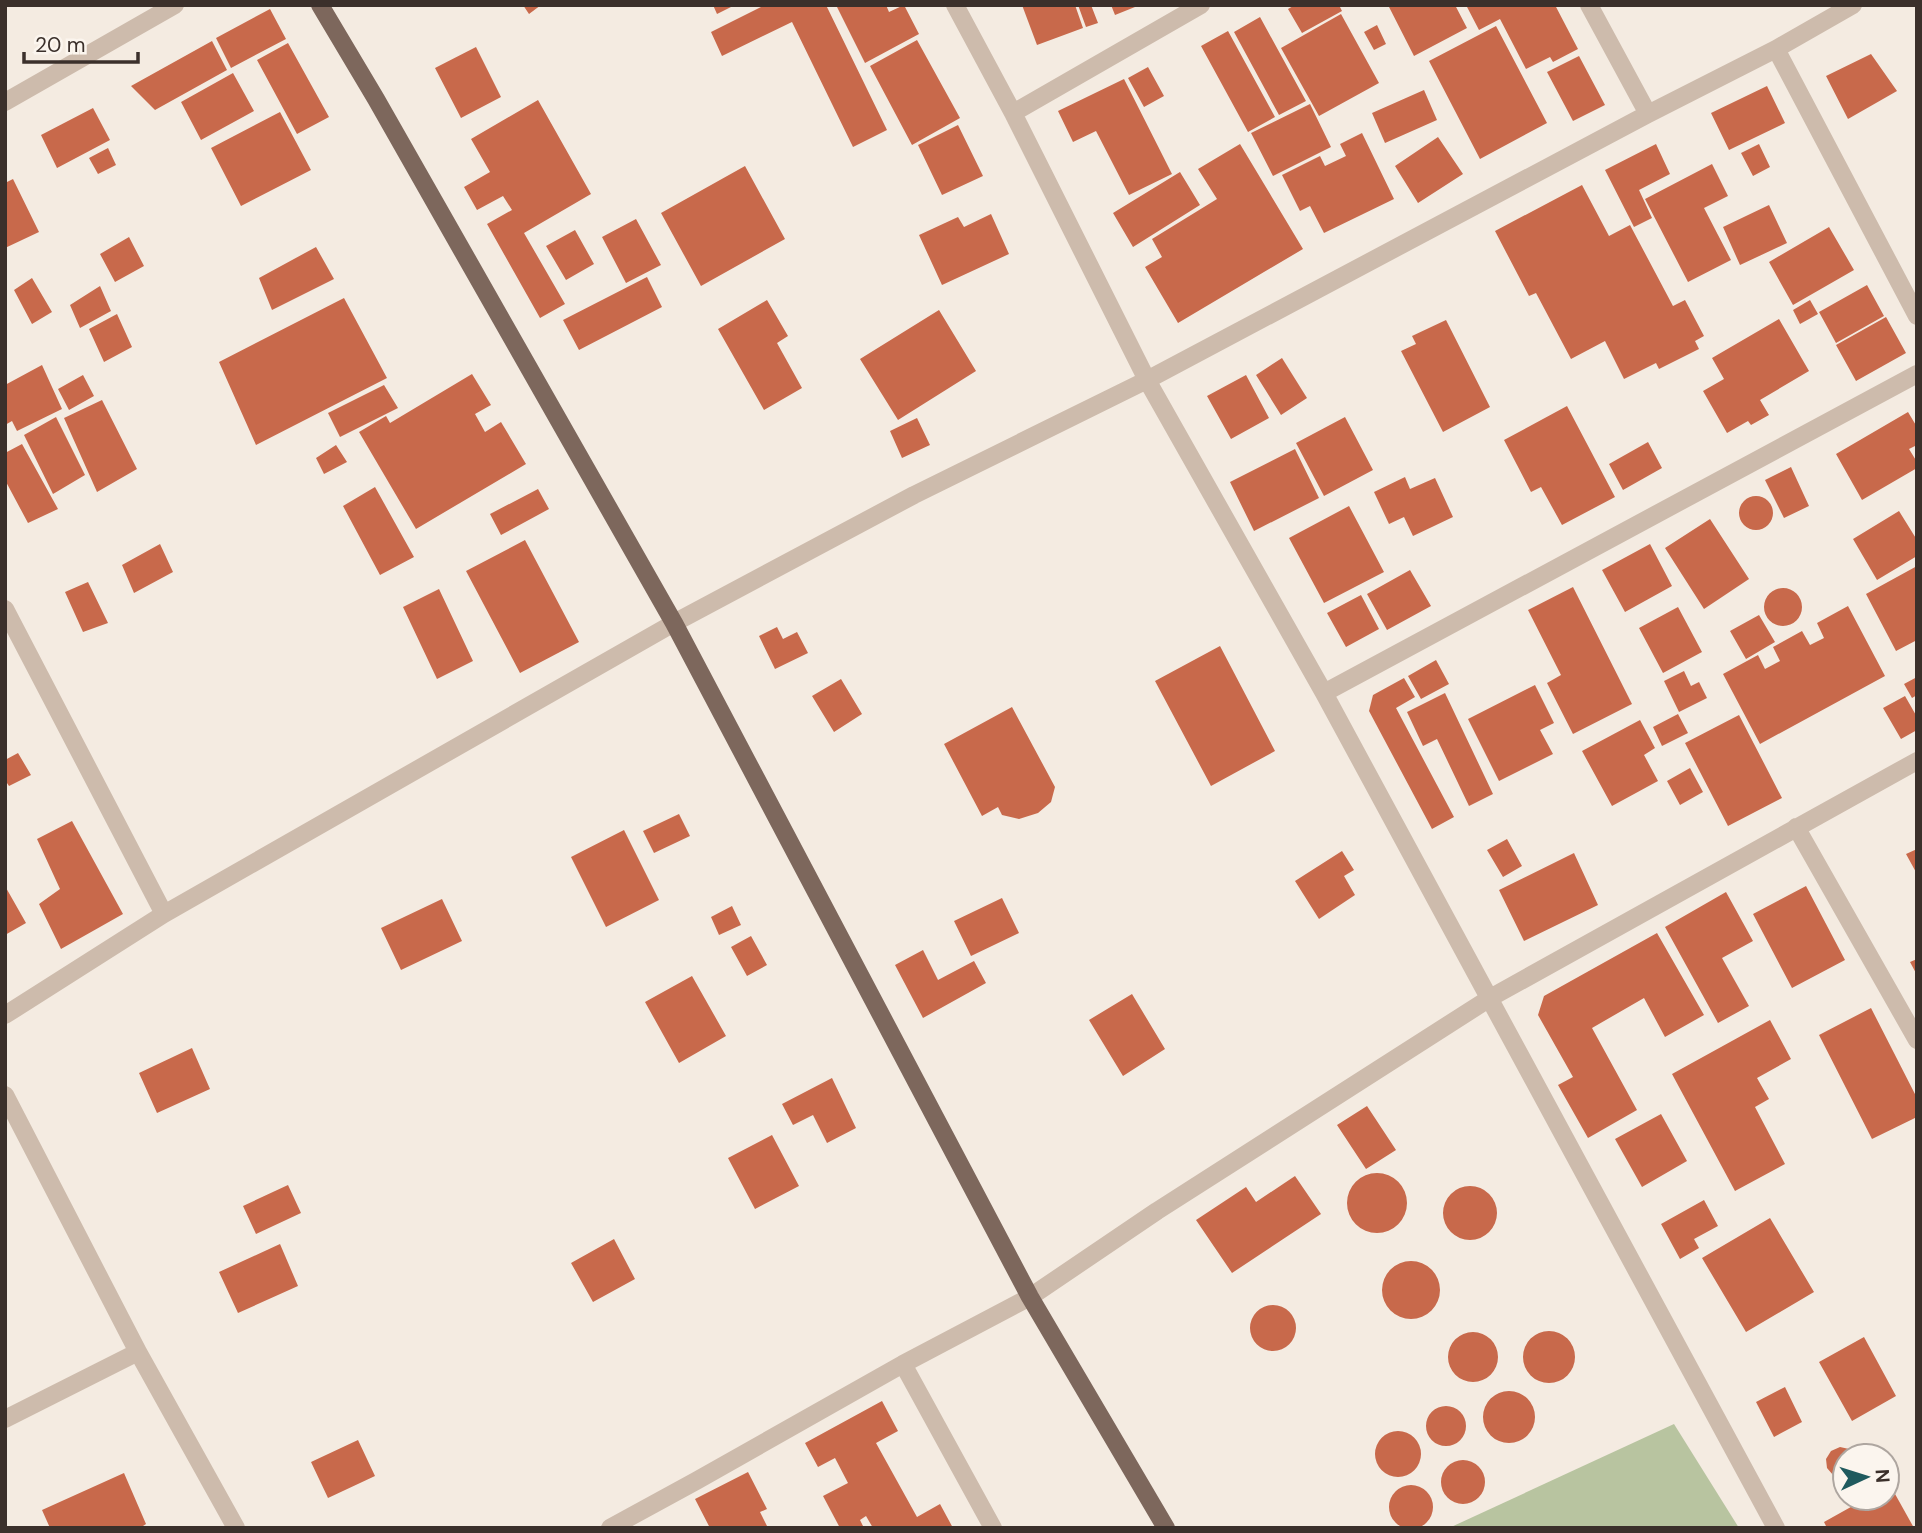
<svg xmlns="http://www.w3.org/2000/svg" width="1922" height="1533" font-family="'DM Sans',sans-serif">
	<style>
		.green { fill: #b8c4a0 }
		.building { fill: #c8694b }
		.lines { fill: none; stroke-linecap: round; stroke-linejoin: round }
		.minor { stroke: #cdbbac; stroke-width: 18 }
		.major { stroke: #7d675c; stroke-width: 18 }
	</style>
	<rect width="100%" height="100%" fill="#f4ebe1"/>
	<path class="green" d="M1674,1424L1739,1528H1449Z"/>
	<path class="building" d="M523,5H541L529,14Z
		M713,5H735L717,14Z
		M765,5H826L887,130L853,147L792,22L722,56L711,32Z
		M836,5H886L889,12L904,5L919,34L865,63Z
		M1022,5H1075L1083,28L1037,45Z
		M1078,5H1091L1098,23L1086,27Z
		M1111,5H1140L1115,15Z
		M1295,5H1339L1342,11L1302,33L1288,9Z
		M1388,5H1455L1467,28L1414,56Z
		M1466,5H1555L1578,49L1553,62L1550,57L1526,69L1500,19L1479,30Z
		M270,9L286,39L231,68L216,38Z
		M1341,14L1379,83L1319,116L1281,48Z
		M1260,17L1306,101L1279,115L1234,32Z
		M1377,25L1386,44L1374,50L1364,32Z
		M1496,26L1547,123L1480,159L1429,61Z
		M1228,31L1275,117L1248,132L1201,46Z
		M917,40L960,118L912,145L870,66Z
		M212,41L227,70L155,110L131,86Z
		M288,43L329,117L297,134L257,60Z
		M476,47L501,97L461,118L435,68Z
		M1871,54L1897,91L1848,119L1826,76Z
		M1579,56L1605,105L1573,121L1547,72Z
		M1148,67L1164,96L1144,107L1128,78Z
		M233,73L254,111L201,140L181,102Z
		M1124,79L1172,174L1129,195L1096,131L1073,142L1058,111Z
		M1767,86L1785,123L1729,150L1711,113Z
		M1424,90L1437,120L1385,143L1372,113Z
		M538,100L591,194L524,233L565,304L540,318L487,224L512,210L503,196L477,210L464,187L490,172L471,139Z
		M1310,104L1331,147L1273,176L1251,133Z
		M93,108L110,140L57,168L41,135Z
		M280,112L311,170L241,206L211,148Z
		M958,125L983,176L942,195L918,145Z
		M1362,133L1394,199L1324,233L1310,206L1300,211L1282,175L1320,156L1325,166L1346,156L1340,144Z
		M1438,137L1463,174L1418,203L1395,166Z
		M1240,144L1303,249L1178,323L1145,267L1162,257L1152,239L1217,199L1198,169Z
		M1656,144L1670,174L1639,190L1652,218L1634,227L1605,170Z
		M1759,144L1770,167L1753,176L1741,153Z
		M108,148L116,165L98,174L89,158Z
		M1712,164L1728,196L1704,208L1731,260L1688,282L1645,199Z
		M745,166L785,239L701,286L661,213Z
		M1180,172L1200,205L1133,247L1113,213Z
		M13,179L39,232L5,248V183Z
		M1582,185L1609,236L1630,225L1673,306L1685,300L1704,336L1695,341L1699,349L1659,369L1656,363L1624,379L1605,341L1571,359L1536,293L1529,296L1495,231Z
		M1769,205L1787,243L1740,265L1723,227Z
		M991,214L1009,254L942,285L919,235L958,217L964,227Z
		M636,219L661,265L626,283L602,237Z
		M1829,227L1854,270L1793,305L1769,262Z
		M575,230L594,264L566,280L546,246Z
		M129,237L144,266L115,282L100,254Z
		M316,247L334,279L272,310L259,278Z
		M647,277L662,307L579,350L563,320Z
		M32,278L52,312L32,324L14,290Z
		M1867,285L1884,316L1836,343L1819,312Z
		M100,286L111,311L80,328L70,305Z
		M344,298L387,378L256,445L219,362Z
		M767,300L788,336L777,343L802,388L764,410L718,329Z
		M1810,300L1818,314L1800,324L1793,310Z
		M939,310L976,371L898,420L860,359Z
		M117,314L132,347L104,362L89,329Z
		M1886,317L1906,353L1856,381L1836,345Z
		M1779,319L1809,371L1760,400L1769,415L1751,425L1748,421L1727,433L1703,391L1724,379L1712,358Z
		M1446,320L1490,407L1443,432L1401,351L1416,344L1412,336Z
		M1282,358L1307,398L1281,415L1256,375Z
		M42,365L62,409L17,431L12,421L5,425V385Z
		M472,374L491,405L475,414L485,432L501,422L526,464L416,529L359,432L386,416L390,423Z
		M83,375L94,396L69,410L58,389Z
		M1246,375L1269,418L1231,439L1207,396Z
		M384,385L398,408L340,437L328,413Z
		M102,400L137,469L97,492L64,418Z
		M1567,406L1615,497L1562,525L1541,487L1531,492L1504,440Z
		M1908,412L1917,427V445L1909,449L1917,462V468L1862,500L1836,454Z
		M56,417L85,475L53,494L24,435Z
		M1345,417L1373,470L1324,496L1296,443Z
		M917,418L930,445L902,458L890,431Z
		M1648,442L1662,468L1623,490L1609,464Z
		M22,444L58,509L28,523L5,480V453Z
		M336,445L347,462L324,474L316,458Z
		M1295,449L1319,498L1254,531L1230,482Z
		M1791,467L1809,506L1784,518L1765,480Z
		M1405,477L1410,489L1435,478L1453,517L1413,536L1404,517L1389,524L1374,492Z
		M375,487L414,557L380,575L343,506Z
		M538,489L549,509L501,535L490,514Z
		M1739 513a17 17 0 1 1 34 0a17 17 0 1 1-34 0Z
		M1349,506L1384,572L1324,603L1289,538Z
		M1899,511L1917,540V556L1877,580L1853,539Z
		M1710,519L1749,579L1704,609L1665,548Z
		M525,540L579,642L520,673L466,571Z
		M160,544L173,572L134,593L122,565Z
		M1650,544L1672,586L1625,612L1602,570Z
		M1917,566V640L1896,651L1866,594Z
		M1410,570L1431,606L1387,630L1367,594Z
		M88,582L108,623L83,632L65,592Z
		M1573,587L1632,704L1573,734L1547,683L1561,675L1528,610Z
		M1764 607a19 19 0 1 1 38 0a19 19 0 1 1-38 0Z
		M439,589L473,661L437,679L403,607Z
		M1361,595L1379,629L1346,647L1327,613Z
		M1848,606L1885,676L1760,744L1723,674L1758,655L1765,669L1780,661L1773,647L1802,631L1810,645L1824,638L1817,623Z
		M1678,607L1702,652L1663,673L1639,628Z
		M1759,615L1775,642L1746,659L1730,631Z
		M777,627L783,639L797,632L808,653L775,669L759,636Z
		M1220,646L1275,751L1211,786L1155,681Z
		M1436,660L1449,684L1421,699L1408,676Z
		M1684,671L1691,686L1699,682L1707,698L1679,712L1664,681Z
		M1917,677V695L1912,698L1904,684Z
		M1404,678L1415,697L1396,708L1454,817L1432,829L1369,711L1373,695Z
		M841,679L862,714L834,732L812,696Z
		M1535,685L1554,723L1540,730L1553,754L1499,781L1468,719Z
		M1445,693L1493,794L1469,806L1437,739L1423,746L1407,712Z
		M1905,696L1917,717V730L1901,739L1883,708Z
		M1012,707L1055,787L1051,802L1038,813L1019,819L1002,815L998,807L982,816L944,744Z
		M1678,714L1688,733L1662,746L1653,727Z
		M1739,715L1782,798L1728,826L1685,743Z
		M1640,720L1655,748L1644,755L1658,781L1612,806L1582,751Z
		M18,753L31,775L9,786L5,780V760Z
		M1690,768L1703,792L1680,805L1667,781Z
		M679,814L690,836L654,853L643,831Z
		M72,821L123,914L61,949L39,904L60,889L37,839Z
		M624,830L659,900L606,927L571,857Z
		M1507,839L1522,866L1503,877L1487,850Z
		M1917,849V874L1906,854Z
		M1342,851L1354,870L1344,876L1355,895L1319,919L1295,881Z
		M1574,853L1598,905L1524,941L1499,890Z
		M5,886L26,923L5,935Z
		M1806,886L1845,960L1792,988L1753,914Z
		M1726,892L1753,941L1722,958L1749,1006L1718,1023L1665,927Z
		M1002,898L1019,933L971,956L954,921Z
		M442,899L462,941L401,970L381,928Z
		M732,906L741,925L719,935L711,917Z
		M1657,933L1704,1015L1665,1037L1644,998L1592,1028L1637,1110L1588,1138L1558,1085L1573,1077L1538,1015L1544,996Z
		M751,936L767,965L747,976L731,947Z
		M923,950L938,980L974,961L986,983L923,1018L895,965Z
		M1917,959V975L1910,962Z
		M692,976L726,1036L679,1063L645,1002Z
		M1132,994L1165,1049L1123,1076L1089,1020Z
		M1871,1008L1917,1098V1117L1872,1139L1819,1035Z
		M1770,1020L1791,1059L1757,1078L1769,1099L1755,1107L1785,1164L1735,1191L1672,1074Z
		M192,1048L210,1089L157,1113L139,1073Z
		M832,1078L856,1128L827,1143L813,1115L793,1125L782,1104Z
		M1367,1106L1396,1150L1366,1169L1337,1125Z
		M1661,1114L1687,1161L1642,1187L1615,1139Z
		M772,1135L799,1186L755,1209L728,1158Z
		M1347 1203a30 30 0 1 1 60 0a30 30 0 1 1-60 0Z
		M1295,1176L1321,1214L1232,1273L1196,1220L1246,1187L1256,1202Z
		M288,1185L301,1213L256,1234L243,1206Z
		M1443 1213a27 27 0 1 1 54 0a27 27 0 1 1-54 0Z
		M1704,1200L1718,1226L1694,1239L1699,1248L1680,1259L1661,1224Z
		M1770,1218L1814,1292L1746,1332L1702,1258Z
		M614,1239L635,1279L593,1302L571,1263Z
		M280,1244L298,1286L238,1313L219,1272Z
		M1382 1290a29 29 0 1 1 58 0a29 29 0 1 1-58 0Z
		M1250 1328a23 23 0 1 1 46 0a23 23 0 1 1-46 0Z
		M1523 1357a26 26 0 1 1 52 0a26 26 0 1 1-52 0Z
		M1448 1357a25 25 0 1 1 50 0a25 25 0 1 1-50 0Z
		M1864,1337L1896,1396L1852,1421L1819,1362Z
		M1785,1387L1802,1422L1774,1437L1756,1402Z
		M1483 1417a26 26 0 1 1 52 0a26 26 0 1 1-52 0Z
		M882,1401L898,1431L876,1443L917,1517L940,1504L953,1528H873L866,1516L860,1520L864,1528H840L823,1496L848,1483L835,1458L818,1467L805,1443Z
		M1426 1426a20 20 0 1 1 40 0a20 20 0 1 1-40 0Z
		M1375 1454a23 23 0 1 1 46 0a23 23 0 1 1-46 0Z
		M358,1440L375,1476L328,1498L311,1462Z
		M1840,1447L1849,1449L1854,1456H1845V1477L1842,1478L1833,1475L1827,1468L1826,1459L1831,1451Z
		M1441 1482a22 22 0 1 1 44 0a22 22 0 1 1-44 0Z
		M748,1472L767,1509L760,1512L768,1528H710L695,1499Z
		M124,1473L146,1524L140,1528H50L42,1510Z
		M1890,1485L1914,1528H1827L1824,1522L1867,1498H1887V1487Z
		M1389 1507a22 22 0 1 1 44 0a22 22 0 1 1-44 0Z"/>
	<g class="lines">
		<path class="minor" d="M955,5L1013,113L1147,380L1324,693L1776,1528
			M1589,5L1648,114
			M1776,49L1917,316
			M5,102L175,5
			M1013,113L1201,5
			M5,609L164,914
			M1324,693L1917,374
			M1796,827L1917,1040
			M5,1015L164,914L674,623L914,495L1147,380L1648,114L1776,49L1853,5
			M5,1095L138,1352L236,1528
			M903,1364L993,1528
			M5,1419L138,1352
			M610,1528L696,1481L903,1364L1030,1297L1157,1211L1490,998L1917,761"/>
		<path class="major" d="M320,5L376,99L674,623L1030,1297L1166,1528"/>
	</g>
	<rect width="1922" height="1533" fill="none" stroke="#3b302b" stroke-width="14"/>
	<g transform="translate(1866 1477) rotate(86)"><circle r="33" fill="#fbf5ee" stroke="#aea6a0" stroke-width="2"/>
	<path d="M0-5L12 26L0 18L-12 26Z" fill="#1f5a5e"/>
	<text y="-10" font-size="19" font-weight="bold" text-anchor="middle" fill="#3b302b">N</text>
	</g>
	<path d="M24 52v10h114v-10" fill="none" stroke="#3b302b" stroke-width="3.5"/>
	<text x="35" y="52" font-size="21" fill="#3b302b" stroke="#fbf5ee" stroke-width="5" paint-order="stroke">20 m</text>
</svg>
